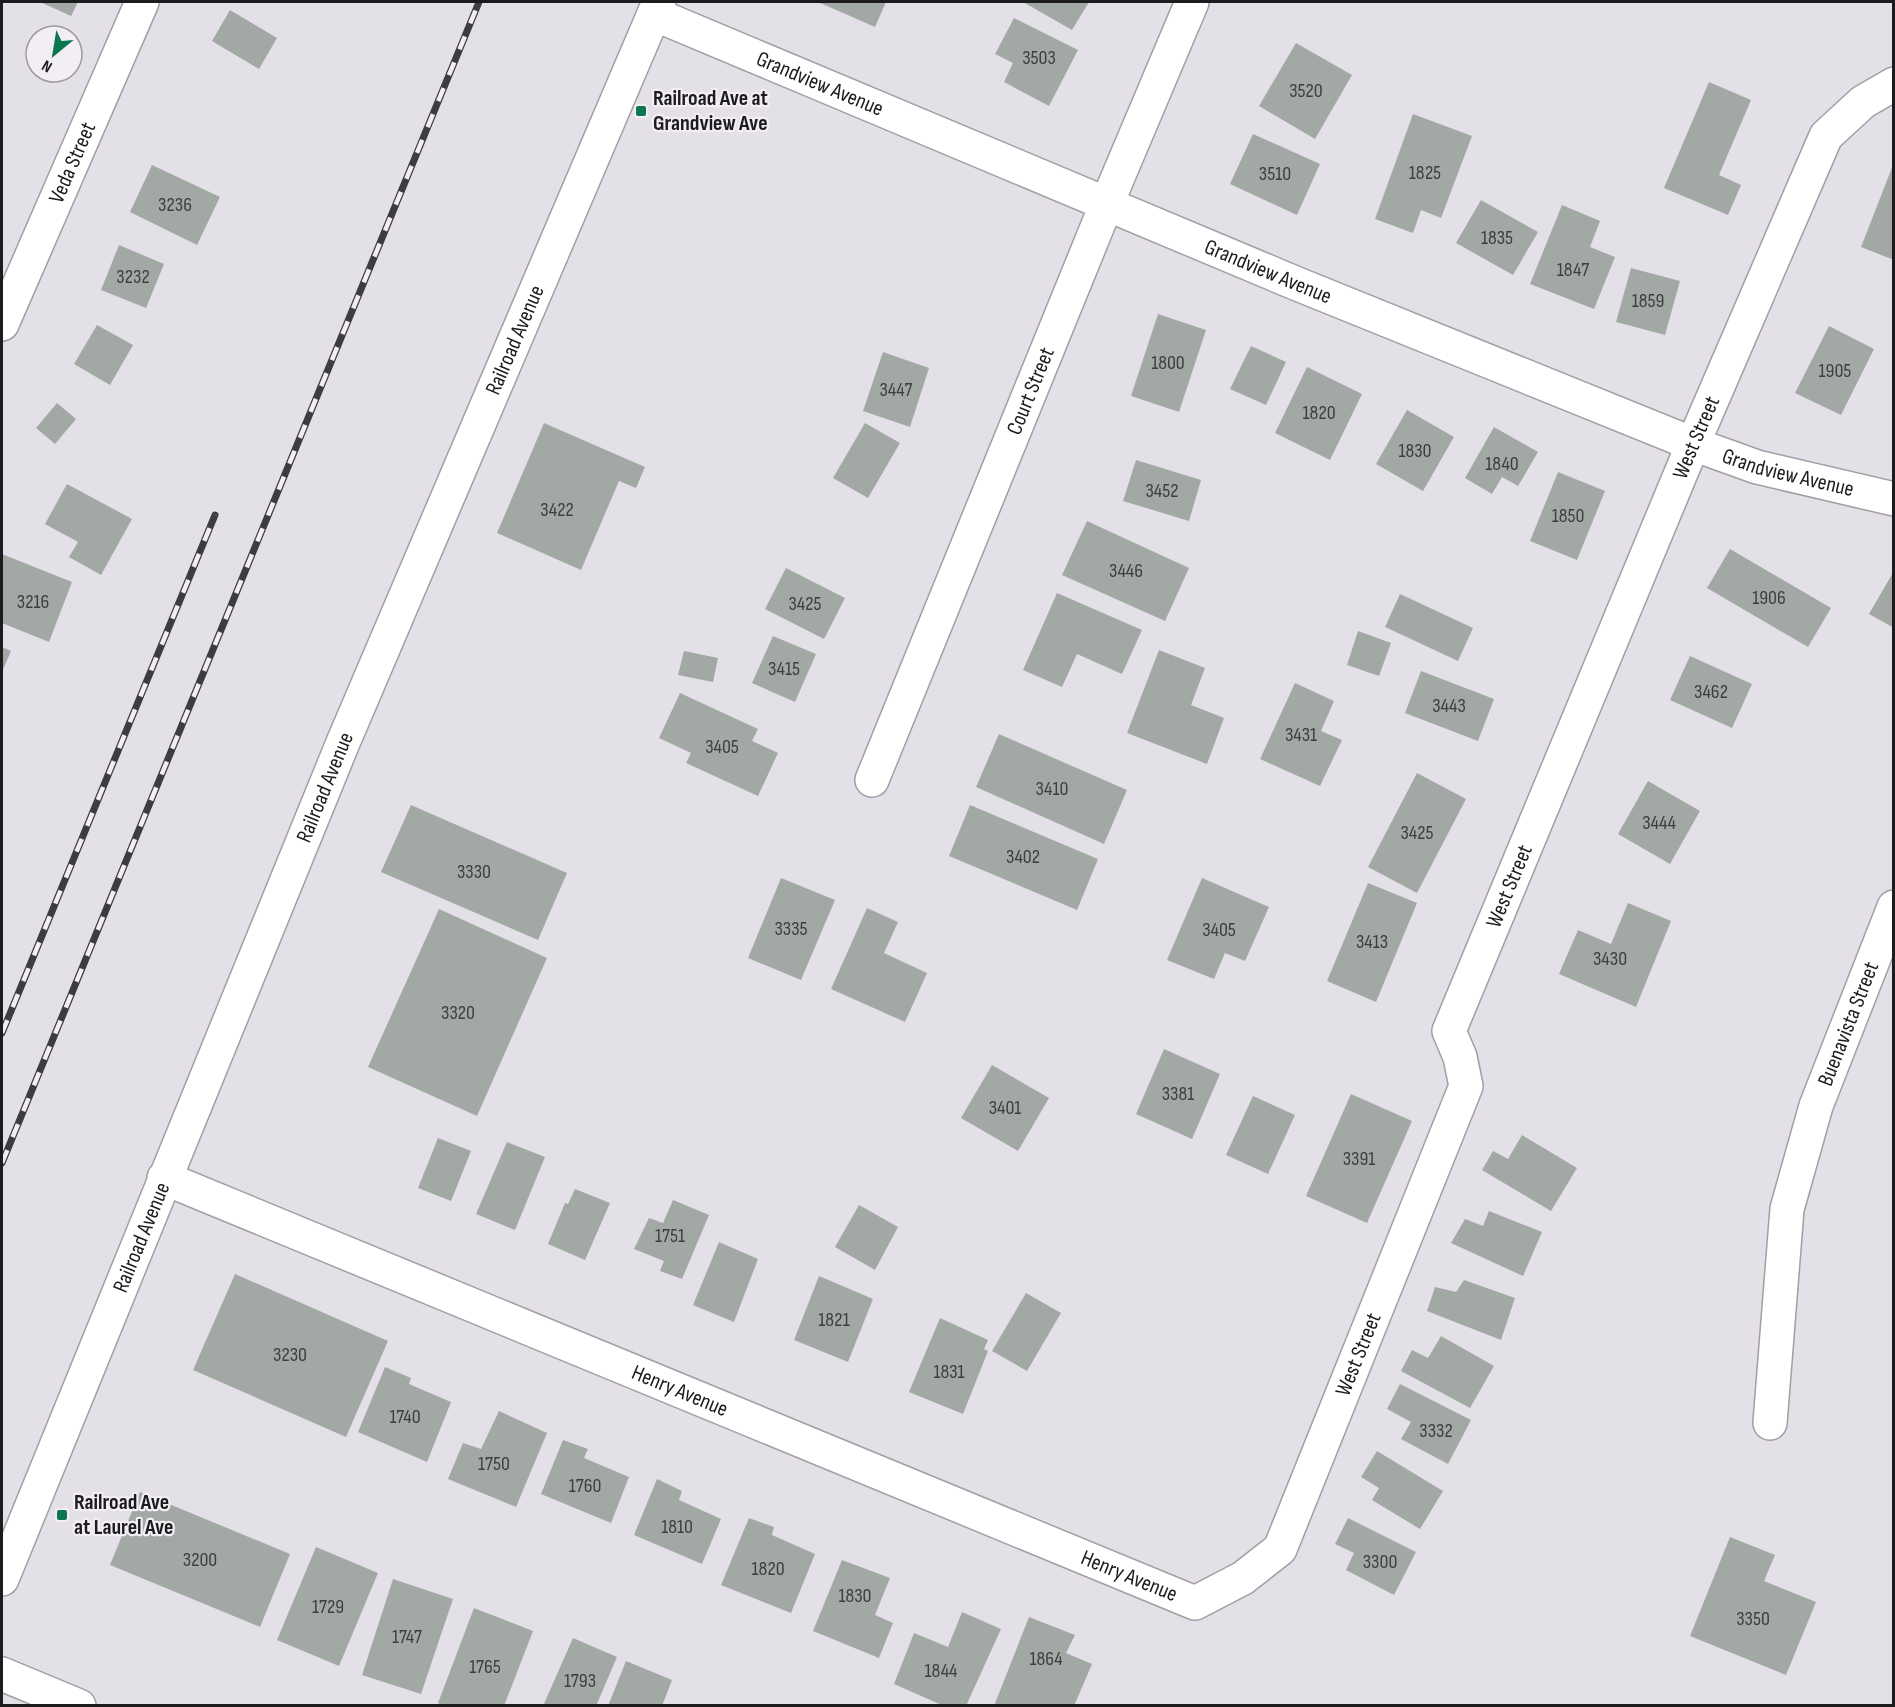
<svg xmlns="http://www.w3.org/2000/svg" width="1895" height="1707" font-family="'Sofia Sans Condensed',sans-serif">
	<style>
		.building { fill: #a2a9a5 }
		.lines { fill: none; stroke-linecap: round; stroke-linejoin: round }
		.minor-casing { stroke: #a29ea4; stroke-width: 36 }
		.secondary-casing { stroke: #a29ea4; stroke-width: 36 }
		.minor { stroke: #fff; stroke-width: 33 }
		.secondary { stroke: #fff; stroke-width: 33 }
		.rail-casing { stroke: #3d3c3f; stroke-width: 7 }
		.rail { stroke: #f2eef4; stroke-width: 4.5; stroke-dasharray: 14; stroke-linecap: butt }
		.poi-dot { fill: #0b7751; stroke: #f2eef4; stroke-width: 2 }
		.labels { text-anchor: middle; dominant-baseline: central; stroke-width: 4.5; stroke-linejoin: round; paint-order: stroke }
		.number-label { font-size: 20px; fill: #3e3e3f }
		.street-label { font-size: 22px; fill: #1c1b1d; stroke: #f2eef4 }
		.poi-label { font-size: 22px; font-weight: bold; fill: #1c1b1d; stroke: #f2eef4; text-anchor: start }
	</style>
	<rect width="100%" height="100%" fill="#e4e0e7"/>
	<path class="building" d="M40,2H78L71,16Z
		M818,2H886L875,27Z
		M1023,2H1089L1072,30Z
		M230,10L277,38L259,69L212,41Z
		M1014,18L1078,50L1049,106L1004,82L1013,63L995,54Z
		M1296,43L1352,75L1315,139L1259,106Z
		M1709,82L1751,100L1719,175L1741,185L1728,215L1664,188Z
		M1413,114L1472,136L1441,218L1421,210L1413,233L1375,219Z
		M1253,134L1320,164L1297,215L1230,184Z
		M152,165L220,197L197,245L130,212Z
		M1893,165H1894V260L1861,247Z
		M1481,200L1538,232L1513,275L1456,243Z
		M1562,205L1600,221L1590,247L1615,257L1594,309L1530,284Z
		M119,245L164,264L146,308L101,290Z
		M1631,268L1680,281L1665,335L1616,322Z
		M1158,314L1206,330L1179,412L1131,396Z
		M97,325L133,345L110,385L74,364Z
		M1829,326L1874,349L1841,415L1795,393Z
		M1251,346L1286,362L1266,405L1230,389Z
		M883,352L929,368L910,427L863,411Z
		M1307,367L1362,394L1330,460L1275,433Z
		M57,403L76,419L55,444L36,428Z
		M1407,410L1454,437L1423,491L1376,464Z
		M544,423L645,467L636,488L619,481L581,570L497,533Z
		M865,423L900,443L868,498L833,478Z
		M1494,427L1538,452L1518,486L1502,477L1492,494L1465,478Z
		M1136,460L1201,480L1189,521L1123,501Z
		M1558,472L1605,491L1577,560L1530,541Z
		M67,484L132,519L101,575L69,557L78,542L45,524Z
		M1087,521L1189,568L1165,621L1062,575Z
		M1730,549L1831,608L1808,647L1707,588Z
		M2,554L72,582L49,642L2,623Z
		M786,568L845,598L824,639L765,609Z
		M1894,571V628L1869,614Z
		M1057,593L1142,630L1122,674L1077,654L1062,687L1023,670Z
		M1400,594L1473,628L1458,661L1385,627Z
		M1358,631L1391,643L1379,676L1347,665Z
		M773,636L816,654L795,702L752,683Z
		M2,647L11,651L2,672Z
		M1159,650L1205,668L1191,705L1224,718L1207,764L1127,733Z
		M684,651L718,658L713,682L678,675Z
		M1690,656L1752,684L1732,728L1670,700Z
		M1421,671L1494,699L1478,741L1405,713Z
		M1295,683L1334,701L1321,731L1342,740L1320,786L1260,759Z
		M680,693L758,729L752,741L778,753L758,796L686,763L691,753L659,738Z
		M999,734L1127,790L1104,844L976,787Z
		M1417,773L1466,799L1417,893L1368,867Z
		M1648,781L1700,811L1670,864L1618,834Z
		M411,805L567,873L538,940L381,872Z
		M970,805L1098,859L1077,910L949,856Z
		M781,878L835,900L801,980L748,958Z
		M1202,878L1269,907L1245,961L1225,953L1214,979L1167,960Z
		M1368,883L1417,903L1376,1002L1327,981Z
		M1628,903L1671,921L1636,1007L1559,974L1578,930L1611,944Z
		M867,908L898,922L884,953L927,973L905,1022L831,989Z
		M439,909L547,958L477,1116L368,1067Z
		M1164,1049L1220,1074L1192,1139L1136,1114Z
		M992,1065L1049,1098L1018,1151L961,1118Z
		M1351,1094L1412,1121L1367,1223L1306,1196Z
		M1253,1096L1295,1115L1268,1174L1226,1155Z
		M1522,1135L1577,1168L1551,1211L1482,1170L1493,1151L1508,1159Z
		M438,1138L471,1151L451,1201L418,1188Z
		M507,1142L545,1157L515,1230L476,1214Z
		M575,1189L610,1203L585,1260L548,1244L565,1203L568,1204Z
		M673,1200L709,1215L682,1279L660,1271L664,1261L634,1249L649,1218L663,1223Z
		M859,1205L898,1227L875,1270L835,1247Z
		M1489,1211L1542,1232L1523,1276L1451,1243L1465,1219L1483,1226Z
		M719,1242L758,1259L734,1322L693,1305Z
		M235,1274L388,1341L346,1437L193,1370Z
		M819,1276L873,1299L848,1362L794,1340Z
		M1464,1280L1515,1298L1501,1340L1427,1311L1435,1287L1456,1292Z
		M1026,1293L1061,1313L1027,1371L992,1351Z
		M940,1318L988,1340L984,1349L988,1351L963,1414L909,1392Z
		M1441,1336L1494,1366L1470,1408L1401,1371L1412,1350L1428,1358Z
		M385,1367L411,1378L409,1384L451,1402L427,1462L358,1432Z
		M1400,1384L1471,1420L1448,1464L1401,1439L1411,1422L1387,1409Z
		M499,1411L547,1433L516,1507L448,1479L463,1443L481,1449Z
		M563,1440L588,1449L584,1458L629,1477L611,1523L541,1494Z
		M1377,1451L1443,1491L1420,1529L1372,1500L1379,1488L1361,1477Z
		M657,1479L682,1491L679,1500L721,1519L702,1564L634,1535Z
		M140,1492L290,1554L260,1627L110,1565Z
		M749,1518L774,1527L772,1535L815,1554L791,1613L721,1585Z
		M1348,1518L1416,1552L1394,1595L1346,1570L1354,1553L1335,1544Z
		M1730,1537L1775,1555L1764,1581L1816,1602L1786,1675L1690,1636Z
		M316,1547L378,1573L339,1666L277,1640Z
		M842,1560L890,1578L875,1615L893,1623L879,1658L813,1631Z
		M393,1579L453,1599L421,1694L362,1675Z
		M474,1608L533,1631L504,1706H443L438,1703Z
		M962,1612L1001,1629L966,1706H944L894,1684L914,1633L948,1647Z
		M1029,1617L1075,1635L1066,1653L1092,1664L1074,1706H994Z
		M573,1638L617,1657L596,1706H543Z
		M626,1661L672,1680L662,1706H608Z"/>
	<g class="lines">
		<defs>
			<g id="minor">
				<path id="s1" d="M654,14L1295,283L1693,444L1757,467L1894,499"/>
				<path id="s2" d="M2,324L142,2"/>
				<path id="s3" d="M872,780L1107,203L1192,2"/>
				<path id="s4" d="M164,1178L1195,1603L1243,1578L1280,1549L1466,1086L1460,1057L1449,1031L1693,444L1826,136L1863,102L1894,84"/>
				<path id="s5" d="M1770,1423L1787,1209L1816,1106L1894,907"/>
				<path d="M2,1674L79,1706"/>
			</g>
			<g id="secondary">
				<path id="s6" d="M2,1579L342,745L659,2"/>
			</g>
		</defs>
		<use href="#minor" class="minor-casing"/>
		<use href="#secondary" class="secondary-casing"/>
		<use href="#minor" class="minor"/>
		<use href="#secondary" class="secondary"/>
		<defs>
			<path id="rail" d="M2,1033L215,515
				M2,1163L479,2"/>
		</defs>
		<use href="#rail" class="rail-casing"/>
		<use href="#rail" class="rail"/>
	</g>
	<g class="poi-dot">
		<rect x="635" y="105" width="12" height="12" rx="3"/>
		<rect x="56" y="1509" width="12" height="12" rx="3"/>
	</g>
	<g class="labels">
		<g class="number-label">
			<text x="1039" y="58">3503</text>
			<text x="1306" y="91">3520</text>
			<text x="1425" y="173">1825</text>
			<text x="1275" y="174">3510</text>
			<text x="175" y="205">3236</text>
			<text x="1497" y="238">1835</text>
			<text x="1573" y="270">1847</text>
			<text x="133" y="277">3232</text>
			<text x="1648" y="301">1859</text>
			<text x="1168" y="363">1800</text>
			<text x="1835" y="371">1905</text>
			<text x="896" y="390">3447</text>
			<text x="1319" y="413">1820</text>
			<text x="1415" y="451">1830</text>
			<text x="1502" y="464">1840</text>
			<text x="1162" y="491">3452</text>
			<text x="557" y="510">3422</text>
			<text x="1568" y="516">1850</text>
			<text x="1126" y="571">3446</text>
			<text x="1769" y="598">1906</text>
			<text x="33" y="602">3216</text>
			<text x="805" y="604">3425</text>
			<text x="784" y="669">3415</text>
			<text x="1711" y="692">3462</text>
			<text x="1449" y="706">3443</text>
			<text x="1301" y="735">3431</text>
			<text x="722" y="747">3405</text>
			<text x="1052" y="789">3410</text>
			<text x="1659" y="823">3444</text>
			<text x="1417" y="833">3425</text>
			<text x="1023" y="857">3402</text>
			<text x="474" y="872">3330</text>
			<text x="791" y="929">3335</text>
			<text x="1219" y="930">3405</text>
			<text x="1372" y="942">3413</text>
			<text x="1610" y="959">3430</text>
			<text x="458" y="1013">3320</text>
			<text x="1178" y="1094">3381</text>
			<text x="1005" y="1108">3401</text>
			<text x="1359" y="1159">3391</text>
			<text x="670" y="1236">1751</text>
			<text x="834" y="1320">1821</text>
			<text x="290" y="1355">3230</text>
			<text x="949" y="1372">1831</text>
			<text x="405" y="1417">1740</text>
			<text x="1436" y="1431">3332</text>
			<text x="494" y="1464">1750</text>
			<text x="585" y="1486">1760</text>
			<text x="677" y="1527">1810</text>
			<text x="200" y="1560">3200</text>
			<text x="1380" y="1562">3300</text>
			<text x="768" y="1569">1820</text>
			<text x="855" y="1596">1830</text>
			<text x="328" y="1607">1729</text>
			<text x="1753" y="1619">3350</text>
			<text x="407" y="1637">1747</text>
			<text x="1046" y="1659">1864</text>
			<text x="485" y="1667">1765</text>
			<text x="941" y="1671">1844</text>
			<text x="580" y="1681">1793</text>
		</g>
		<g class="street-label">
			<text stroke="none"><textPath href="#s1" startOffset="180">Grandview Avenue</textPath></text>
			<text stroke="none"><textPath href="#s2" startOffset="176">Veda Street</textPath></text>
			<text stroke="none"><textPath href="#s1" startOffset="666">Grandview Avenue</textPath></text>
			<text stroke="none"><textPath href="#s6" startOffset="1341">Railroad Avenue</textPath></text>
			<text stroke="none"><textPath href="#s3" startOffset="420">Court Street</textPath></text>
			<text stroke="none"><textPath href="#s4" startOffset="2416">West Street</textPath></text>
			<text stroke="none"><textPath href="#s1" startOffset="1224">Grandview Avenue</textPath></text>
			<text stroke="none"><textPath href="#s6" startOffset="855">Railroad Avenue</textPath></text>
			<text stroke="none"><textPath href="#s4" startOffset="1930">West Street</textPath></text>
			<text stroke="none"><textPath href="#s5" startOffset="410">Buenavista Street</textPath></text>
			<text stroke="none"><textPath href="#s6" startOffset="369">Railroad Avenue</textPath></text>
			<text stroke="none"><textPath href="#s4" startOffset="1426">West Street</textPath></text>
			<text stroke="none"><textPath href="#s4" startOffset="558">Henry Avenue</textPath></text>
			<text stroke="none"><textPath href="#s4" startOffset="1044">Henry Avenue</textPath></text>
		</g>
		<g class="poi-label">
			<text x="653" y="98">Railroad Ave at<tspan x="653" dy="25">Grandview Ave</tspan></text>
			<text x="74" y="1502">Railroad Ave<tspan x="74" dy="25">at Laurel Ave</tspan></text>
		</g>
	</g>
	<rect width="1895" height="1707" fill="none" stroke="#1c1b1d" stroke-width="6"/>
	<g transform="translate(54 54) rotate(210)"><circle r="28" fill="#f2eef4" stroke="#9c9a9e" stroke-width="1.5"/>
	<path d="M0-4.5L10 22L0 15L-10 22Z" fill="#0b7751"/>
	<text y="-9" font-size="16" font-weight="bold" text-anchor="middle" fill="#1c1b1d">N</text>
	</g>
</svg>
